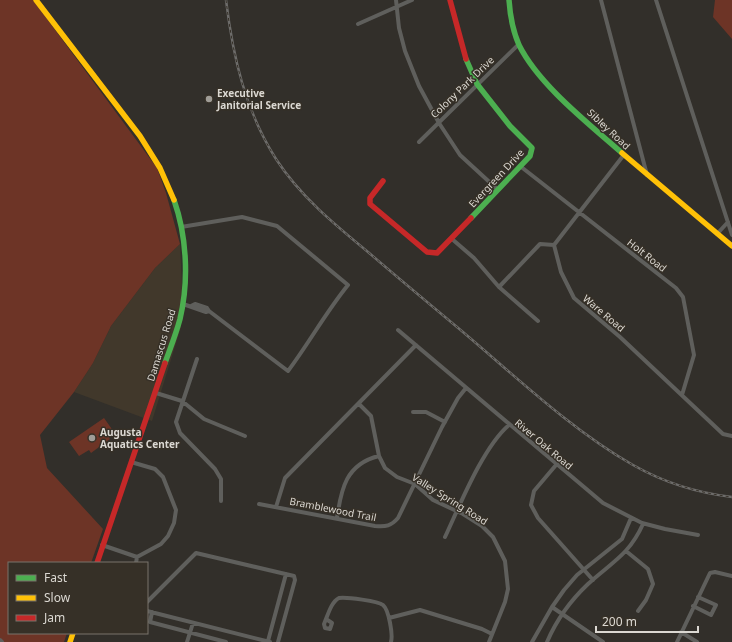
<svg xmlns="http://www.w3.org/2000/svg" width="732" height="642" font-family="'Noto Sans',sans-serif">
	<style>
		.built { fill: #41382b }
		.green { fill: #6d3426 }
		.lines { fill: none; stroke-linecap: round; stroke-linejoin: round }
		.street { stroke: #5f5f5c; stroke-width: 4 }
		.fast { stroke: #4caf50; stroke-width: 5.5 }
		.slow { stroke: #ffc107; stroke-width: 5.5 }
		.jam { stroke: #c62828; stroke-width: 5.5 }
		.rail-casing { stroke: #6d6c6a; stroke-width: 2.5 }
		.rail { stroke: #363027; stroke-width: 1; stroke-dasharray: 3; stroke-linecap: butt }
		.poi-dot { fill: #a09d97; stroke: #363027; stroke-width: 1.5 }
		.labels { text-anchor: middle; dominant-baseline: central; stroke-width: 3; stroke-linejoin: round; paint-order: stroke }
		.street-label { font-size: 10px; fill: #dbd8d2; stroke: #363027 }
		.poi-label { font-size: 10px; font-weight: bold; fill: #dbd8d2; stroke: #363027; text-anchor: start }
	</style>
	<rect width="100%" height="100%" fill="#322f2a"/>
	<path class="built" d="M180,244L182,285L181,327L152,421L74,392L93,363L111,326L155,268Z"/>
	<path class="green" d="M0,0H33L157,168L166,193L180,244L155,268L111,326L93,363L74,392L40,435L47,468L103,529L91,563H9V633H67L64,642H0Z
		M715,0H732V39L713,17Z
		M104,418L114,432L108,436L110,439L91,453L89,450L79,456L69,442Z"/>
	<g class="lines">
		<path class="street" d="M396,0L399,28L405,51L419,86L439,123L460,155L497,189
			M601,0L647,175
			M656,0L732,235
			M358,24L412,0
			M419,142L519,44
			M623,156L554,245L561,272L574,298L620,337L723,434L732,436
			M520,166L676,288L683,297L694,355L682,395
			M181,227L242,217L277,226L348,285C326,312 309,343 288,371L209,311
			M717,234L728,222
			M452,239L474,258L499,287L538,321
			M499,287L540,244L554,245
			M183,304L206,312L209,311L207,308L195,304L191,306
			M398,330L603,503L642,523L665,529L698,535
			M197,359L176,422L180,433L215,469L221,479V501
			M156,393L182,401L204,419L245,436
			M359,404L371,416L379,456L385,468L397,477L415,484L433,500L463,514L482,526L493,537L505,561L508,589L505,602L489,642
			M413,412H426L445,422
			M556,465L534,491L531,505L538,518L593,580
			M259,504L375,526C386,527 391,526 398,518L442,427L458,398L466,388
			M276,507L285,478L416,345
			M337,518C341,489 346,464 379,456
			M445,537C460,505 483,447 509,425
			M102,545L137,557L161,544L168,536L174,523L176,510L163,477L155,469L131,462
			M626,551L648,569L653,584L646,600L638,611
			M136,563L137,557
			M147,602L196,553L294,576L295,580L278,642
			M693,606L711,615L716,605L698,597
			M552,607L603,642
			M147,611L270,642
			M152,612L150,622L226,642
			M389,618L420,610L482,629L492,634
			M326,619L332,623L330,629L325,628L324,624C328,615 331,602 339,598C347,597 378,601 383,605C389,610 393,635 391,642
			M681,632L697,642
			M0,640L2,642
			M268,641L286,574
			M187,642L193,623
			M532,642L552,607L564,590L577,575L622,539L631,518
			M547,642C556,621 571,600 588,584C612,562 629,555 643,524
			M677,642L710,573L715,572L732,576"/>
		<path class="fast" d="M509,0C510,15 513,31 519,45C539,85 588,123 622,153
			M466,59L477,84L510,126L532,148L530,156L471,218
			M165,363C170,349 176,334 180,319C189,281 187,237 174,200"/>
		<path class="slow" d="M36,0L140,136L160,168L174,200
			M622,153L732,246
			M70,642L73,633"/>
		<path class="jam" d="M450,0L466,59
			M383,181L370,198V204L427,252L437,253L471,218
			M97,563L165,363"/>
		<defs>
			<path id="rail" d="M226,0C233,57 245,110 276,159C300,196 334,224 368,252C397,277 427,302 457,327C512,373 571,430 633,465C663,482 698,493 732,497"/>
		</defs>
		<use href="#rail" class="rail-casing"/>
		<use href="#rail" class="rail"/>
	</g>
	<g class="poi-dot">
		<circle cx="209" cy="99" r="4"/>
		<circle cx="92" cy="438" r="4"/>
	</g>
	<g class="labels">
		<g class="street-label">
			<text transform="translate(462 87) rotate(-44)">Colony Park Drive</text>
			<text transform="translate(609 129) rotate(43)">Sibley Road</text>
			<text transform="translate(496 178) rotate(-47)">Evergreen Drive</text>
			<text transform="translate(647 255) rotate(38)">Holt Road</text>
			<text transform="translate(604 313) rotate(40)">Ware Road</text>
			<text transform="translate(161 345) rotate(-73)">Damascus Road</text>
			<text transform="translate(544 444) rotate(40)">River Oak Road</text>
			<text transform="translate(450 499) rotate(32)">Valley Spring Road</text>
			<text transform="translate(333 509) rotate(11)">Bramblewood Trail</text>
		</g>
		<g class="poi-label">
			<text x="217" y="93">Executive<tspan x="217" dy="12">Janitorial Service</tspan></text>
			<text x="100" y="432">Augusta<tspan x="100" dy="12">Aquatics Center</tspan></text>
		</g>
	</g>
	<rect x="8" y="562" width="140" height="72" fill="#363027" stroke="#78736b"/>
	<rect x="16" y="575" width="20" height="6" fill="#4caf50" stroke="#78736b"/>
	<text x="44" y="582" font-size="12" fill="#dbd8d2">Fast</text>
	<rect x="16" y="595" width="20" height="6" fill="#ffc107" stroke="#78736b"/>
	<text x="44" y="602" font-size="12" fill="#dbd8d2">Slow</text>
	<rect x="16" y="615" width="20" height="6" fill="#c62828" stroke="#78736b"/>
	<text x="44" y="622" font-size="12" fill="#dbd8d2">Jam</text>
	<path d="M596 626v6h102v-6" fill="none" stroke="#dbd8d2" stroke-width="2"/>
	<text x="602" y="626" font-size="12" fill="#dbd8d2" stroke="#363027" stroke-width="3" paint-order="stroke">200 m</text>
</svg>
